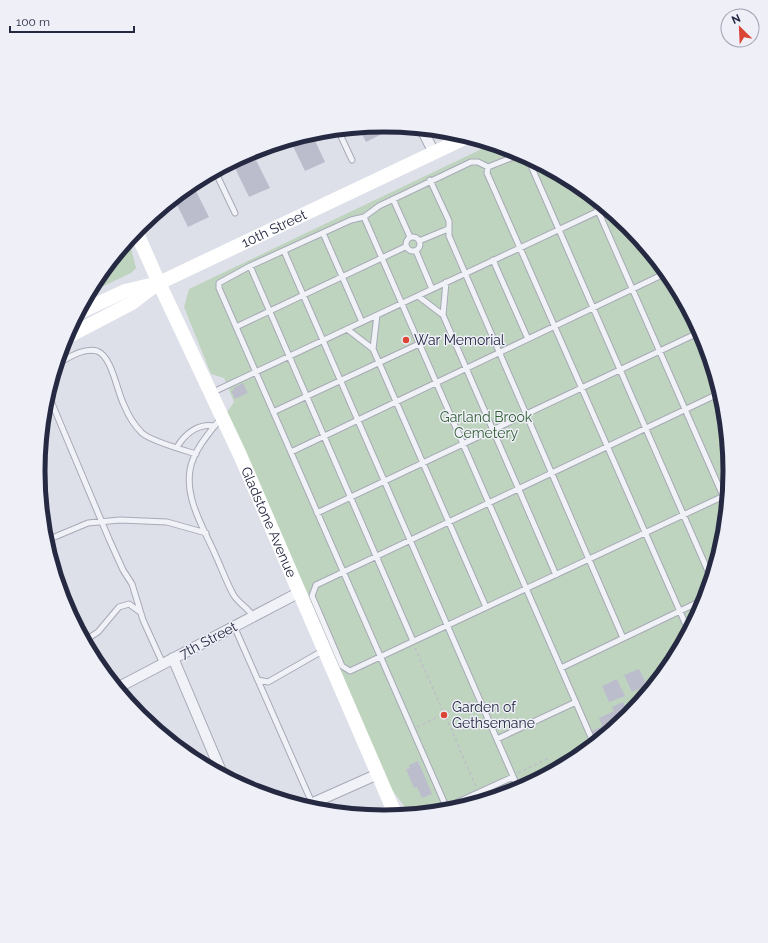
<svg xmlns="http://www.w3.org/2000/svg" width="768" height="943" font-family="Raleway,sans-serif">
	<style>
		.green { fill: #bfd4be }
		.building { fill: #bbbdcd }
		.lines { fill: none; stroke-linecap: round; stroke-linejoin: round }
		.lane-casing { stroke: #a7a9b7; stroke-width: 7 }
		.street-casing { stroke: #a7a9b7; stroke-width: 12 }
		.path { stroke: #bcbec8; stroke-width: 1.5; stroke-dasharray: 3 3; stroke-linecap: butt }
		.lane { stroke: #f1f2f7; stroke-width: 5 }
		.street { stroke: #f1f2f7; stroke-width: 10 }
		.secondary { stroke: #fff; stroke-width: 14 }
		.poi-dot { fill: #db4536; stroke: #eeeff7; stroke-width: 1.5 }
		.labels { text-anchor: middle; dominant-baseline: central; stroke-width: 3; stroke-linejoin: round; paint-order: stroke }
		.street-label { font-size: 14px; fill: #262942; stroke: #eeeff7 }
		.poi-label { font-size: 14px; fill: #262942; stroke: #eeeff7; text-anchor: start }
		.park-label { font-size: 14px; fill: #315f34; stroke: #eeeff7 }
		.rim { fill: none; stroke: #262942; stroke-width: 5 }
	</style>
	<rect width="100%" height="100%" fill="#dee0e9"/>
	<path class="green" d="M492,144L517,152L576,184L629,227L672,279L704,339L723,404L730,472L723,539L704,604L672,664L628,716L576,759L516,791L451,811L411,815L389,786L227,412L234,402L224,378L211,374L184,307L189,289Z
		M129,240L136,268L131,273L89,293L96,279Z"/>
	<path class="building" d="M383,126L386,132L366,142L359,128Z
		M312,134L325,162L305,171L290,140Z
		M252,152L270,188L249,197L232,162Z
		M192,183L209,217L188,227L174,199Z
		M243,383L248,393L235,399L231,391L234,390L233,388Z
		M639,669L647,685L632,692L624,675Z
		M617,679L625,696L609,702L602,686Z
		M623,702L625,706L629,705L632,712L597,742L592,731L602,726L599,718L614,711L612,707Z
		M418,761L432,794L422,798L417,787L414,788L406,769L410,768L409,765Z"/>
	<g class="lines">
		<defs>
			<path id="lane" d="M338,130L352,160
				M532,160V168L711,578
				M488,167L487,173L689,632
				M215,171L235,213
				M430,180L449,221V236L623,638
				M592,197L727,505
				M393,199L410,237
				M364,217L594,744
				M323,233L362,322
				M406 244a7 7 0 1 1 14 0a7 7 0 1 1-14 0Z
				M419,241L448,229
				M284,251L519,790
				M416,251L432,289
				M493,260L528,339
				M250,266L413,641
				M446,282L443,315L556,575
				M418,296L443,315
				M377,315L373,349L486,607
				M236,327L405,247
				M347,329L373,349
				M57,364C68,358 84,347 97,351C112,356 117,392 124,405C128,415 134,425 142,433C151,441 183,450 196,454
				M211,393L605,208
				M720,393L316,585L312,596L342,666L350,671L728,494
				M48,394L109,539L123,570L132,584L143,620L163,664
				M44,407L52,404
				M273,412L419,344
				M221,418C209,433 193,451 190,470C185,499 204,529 215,554C221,567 226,581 233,594C237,602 247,607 253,616
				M177,447C185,434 198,423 215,426
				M291,452L666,273
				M317,513L700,332
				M45,541L88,523L120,520L167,522L206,533
				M234,626L312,803
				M84,641L98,632L119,607L129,604L140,612
				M561,668L705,599
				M258,680L268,682L324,650
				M497,739L576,702
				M318,801L322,811
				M448,811L219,288V283L250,266L351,220L364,217L379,206L471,162H478L488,167L521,154
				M436,812L513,777"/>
			<path id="street" d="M422,129L434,153
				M173,658L223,776
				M117,688L300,592
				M304,807L378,774"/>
		</defs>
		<use href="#lane" class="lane-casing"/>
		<use href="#street" class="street-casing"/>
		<path class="path" d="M415,648L443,711L445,710L448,716L443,718L441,712L443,711
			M446,713L474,701
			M446,717L476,787
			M417,727L442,715
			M518,773L549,758"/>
		<use href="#lane" class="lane"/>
		<use href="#street" class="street"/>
		<g class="secondary">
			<path id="s1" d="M136,231L159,283L240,455L396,816"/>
			<path id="s2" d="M78,313L125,291L159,283L467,137"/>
			<path d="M65,338L132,303L153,287"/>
		</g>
	</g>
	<g class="poi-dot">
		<circle cx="406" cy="340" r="4"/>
		<circle cx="444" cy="715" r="4"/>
	</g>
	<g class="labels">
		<g class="street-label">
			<text stroke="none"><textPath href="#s2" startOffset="214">10th Street</textPath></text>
			<text stroke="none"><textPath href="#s1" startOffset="320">Gladstone Avenue</textPath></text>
			<text transform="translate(208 640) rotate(-28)">7th Street</text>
		</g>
		<g class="poi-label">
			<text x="414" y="340">War Memorial</text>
			<text x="452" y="707">Garden of<tspan x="452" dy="16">Gethsemane</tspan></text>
		</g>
		<g class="park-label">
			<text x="486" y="417">Garland Brook<tspan x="486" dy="16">Cemetery</tspan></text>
		</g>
	</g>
	<path d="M0 0H768V943H0ZM45 471a339 339 0 1 1 678 0a339 339 0 1 1-678 0Z" fill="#eeeff7" fill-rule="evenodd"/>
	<path class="rim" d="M45 471a339 339 0 1 1 678 0a339 339 0 1 1-678 0Z"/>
	<g transform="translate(740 28) rotate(336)"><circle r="19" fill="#eeeff7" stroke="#9ea0af"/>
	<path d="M0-3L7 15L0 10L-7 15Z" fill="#db4536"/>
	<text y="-6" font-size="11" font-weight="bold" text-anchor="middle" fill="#262942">N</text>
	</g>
	<path d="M10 26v6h124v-6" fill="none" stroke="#262942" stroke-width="2"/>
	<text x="16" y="26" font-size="12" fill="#262942" stroke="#eeeff7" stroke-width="3" paint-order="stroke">100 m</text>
</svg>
